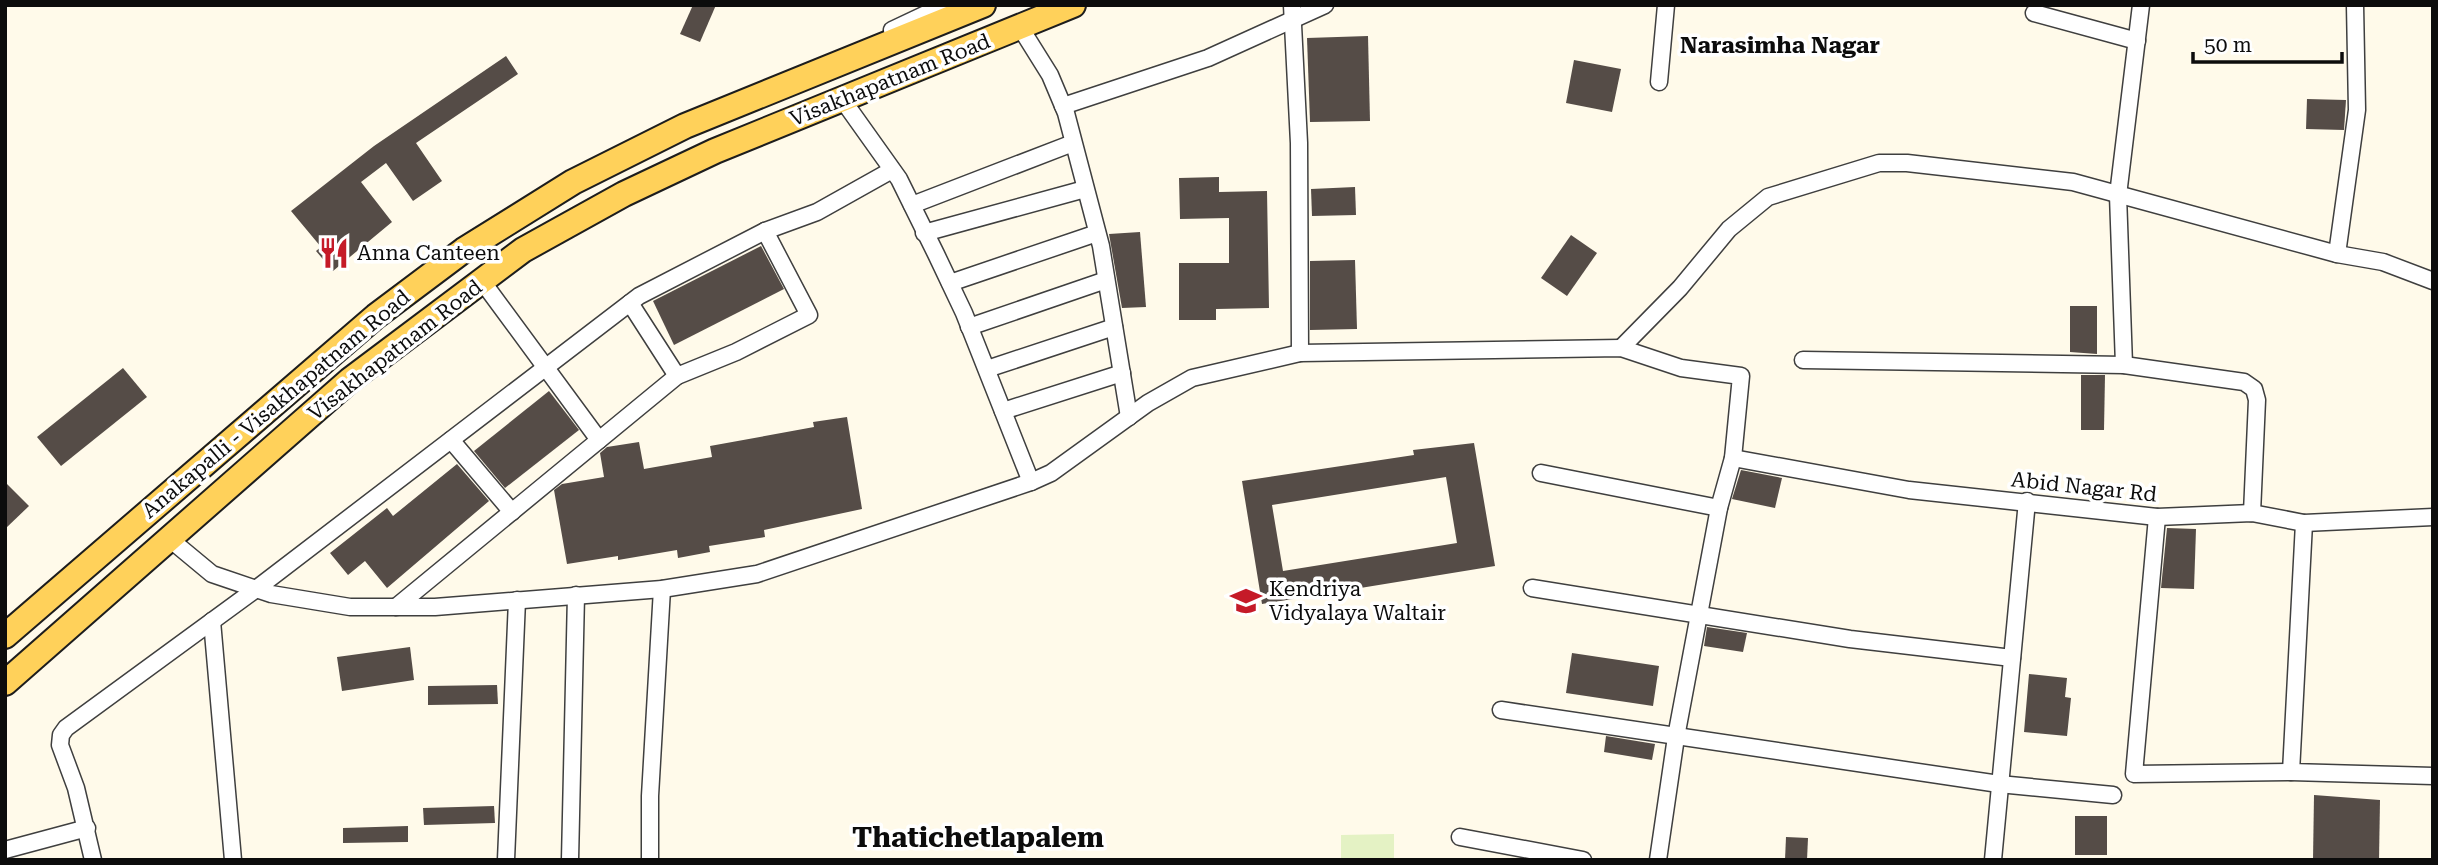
<svg xmlns="http://www.w3.org/2000/svg" width="2438" height="865" viewBox="0 0 2438 865" font-family="'Roboto Serif',serif">
	<rect width="100%" height="100%" fill="#fffaea"/>
	<polygon fill="#e4f2c4" points="1394,834 1394,860 1341,860 1341,835"/>
	<g fill="#554c47" fill-rule="evenodd">
		<polygon points="693,5 716,5 700,42 680,34"/>
		<polygon points="1368,36 1370,121 1310,122 1307,38"/>
		<polygon points="506,56 518,74 416,143 442,181 413,201 386,163 361,182 392,222 333,271 316,251 321,247 291,211 374,146"/>
		<polygon points="1574,60 1621,69 1612,112 1566,103"/>
		<polygon points="2307,99 2346,100 2344,130 2306,129"/>
		<polygon points="1219,177 1219,192 1267,191 1269,308 1216,309 1216,320 1179,320 1179,263 1229,263 1229,218 1180,219 1179,178"/>
		<polygon points="1355,187 1356,215 1312,216 1311,189"/>
		<polygon points="1140,232 1146,307 1122,308 1109,234"/>
		<polygon points="1571,235 1597,253 1567,296 1541,278"/>
		<polygon points="761,246 784,289 674,345 653,301"/>
		<polygon points="1355,260 1357,329 1310,330 1310,261"/>
		<polygon points="2070,306 2097,306 2097,354 2070,352"/>
		<polygon points="123,368 147,397 61,466 37,437"/>
		<polygon points="2081,375 2105,375 2104,430 2081,430"/>
		<polygon points="549,391 579,430 505,488 474,451"/>
		<polygon points="847,417 862,509 764,530 765,537 709,546 710,552 678,558 677,550 618,560 618,556 567,564 554,490 562,484 604,477 600,453 607,447 639,442 644,469 712,457 710,446 814,427 813,422"/>
		<path d="M1474,443L1495,566L1262,604L1242,481L1414,455L1413,450ZM1446,477L1457,543L1283,571L1272,505Z"/>
		<polygon points="457,464 489,501 387,588 365,561 348,575 330,553 387,508 393,516"/>
		<polygon points="1741,470 1782,478 1775,508 1732,499"/>
		<polygon points="5,482 29,506 5,529"/>
		<polygon points="2167,528 2196,529 2194,589 2161,588"/>
		<polygon points="1707,627 1747,633 1743,652 1704,646"/>
		<polygon points="410,647 414,680 342,691 337,657"/>
		<polygon points="1572,653 1659,666 1653,706 1566,693"/>
		<polygon points="2029,674 2067,678 2065,697 2071,698 2067,736 2024,732"/>
		<polygon points="497,685 498,704 428,705 428,686"/>
		<polygon points="1606,736 1655,744 1652,760 1604,752"/>
		<polygon points="2314,795 2380,800 2379,860 2313,859"/>
		<polygon points="494,806 495,823 424,825 423,808"/>
		<rect x="2075" y="816" width="32" height="39"/>
		<polygon points="408,826 408,842 343,843 343,828"/>
		<polygon points="1786,837 1808,838 1807,860 1785,860"/>
	</g>
	<g fill="none" stroke-linecap="round" stroke-linejoin="round">
		<defs>
			<g id="street">
				<polyline points="1292,5 1299,143 1300,353"/>
				<polyline points="2034,13 2137,41"/>
				<polyline points="1020,27 1050,75 1066,113 1101,246 1129,417"/>
				<polyline points="892,30 945,5"/>
				<polyline points="1659,82 1666,5"/>
				<polyline points="842,99 899,179 936,254 964,313 1031,482"/>
				<polyline points="1063,106 1208,58 1325,5"/>
				<polyline points="912,205 1073,143"/>
				<polyline points="924,233 1085,189"/>
				<polyline points="2337,254 2357,110 2355,5"/>
				<polyline points="482,281 599,440"/>
				<polyline points="950,283 1097,233"/>
				<polyline points="630,303 677,376"/>
				<polyline points="969,327 1106,280"/>
				<polyline points="1621,348 1680,288 1729,229 1768,197 1879,163 1907,163 2073,182 2337,254 2383,262 2433,281"/>
				<polyline points="1803,360 2124,365 2244,382 2254,389 2257,400 2252,513"/>
				<polyline points="2124,365 2118,195 2141,5"/>
				<polyline points="987,369 1114,327"/>
				<polyline points="1003,411 1122,373"/>
				<polyline points="451,440 512,512"/>
				<polyline points="1733,458 1909,490 2157,517 2252,513 2304,523 2433,517"/>
				<polyline points="1541,473 1719,508"/>
				<polyline points="2157,517 2134,774 2291,772"/>
				<polyline points="2304,523 2291,772 2433,776"/>
				<polyline points="171,540 212,574 271,594 350,607 435,607 662,589 757,574 1031,482 1051,473 1148,403 1192,378 1300,353 1621,348 1681,368 1741,376 1733,458 1719,508 1676,737 1658,860"/>
				<polyline points="1532,588 1850,639 2012,658"/>
				<polyline points="396,607 677,376 736,352 809,315 765,231"/>
				<polyline points="212,621 233,860"/>
				<polyline points="1501,710 1999,784 2113,795"/>
				<polyline points="1460,837 1583,860"/>
				<polyline points="5,850 87,828"/>
				<polyline points="93,860 76,788 60,745 61,735 66,728 256,589 639,296 765,231 817,212 892,170"/>
				<polyline points="506,860 517,600"/>
				<polyline points="570,860 576,595"/>
				<polyline points="650,860 650,796 662,589"/>
				<polyline points="1993,860 2027,501"/>
			</g>
			<g id="primary">
				<polyline points="5,636 376,316 464,250 573,182 685,126 983,5"/>
				<polyline points="5,683 350,380 523,250 624,194 715,151 1073,5"/>
			</g>
		</defs>
		<use href="#street" stroke="#3f3f3f" stroke-width="19"/>
		<use href="#primary" stroke="#1d1d1d" stroke-width="28"/>
		<use href="#street" stroke="#fff" stroke-width="16"/>
		<use href="#primary" stroke="#ffd15a" stroke-width="24"/>
	</g>
	<defs>
		<symbol id="restaurant-bare" viewBox="-9 -9 18 18"><path d="M-5-6h1v4h1v-4h1v4h1v-4h1v5L-1.5 .5V6h-2V.5L-5-1ZM5-6V6H3V1.5H1.5Q1.5-4 5-6Z" fill="#c51a28" stroke="#fff" stroke-width="2.5" paint-order="stroke"/></symbol>
		<symbol id="school-bare" viewBox="-9 -9 18 18"><path d="M0-5L7-2L0 1L-7-2ZM-4 1L0 2.5L4 1V4Q0 6-4 4Z" fill="#c51a28" stroke="#fff" stroke-width="2.5" paint-order="stroke"/></symbol>
	</defs>
	<g fill-rule="evenodd">
		<use href="#restaurant-bare" x="312" y="231" width="44" height="44"/>
		<use href="#school-bare" x="1224" y="579" width="44" height="44"/>
	</g>
	<g text-anchor="middle" dominant-baseline="central" stroke-width="7" stroke-linejoin="round" paint-order="stroke">
		<g font-size="21" fill="#0c0c0c" stroke="#fff">
			<text transform="translate(890 80) rotate(-22)">Visakhapatnam Road</text>
			<text transform="translate(395 350) rotate(-38)">Visakhapatnam Road</text>
			<text transform="translate(276 404) rotate(-40)">Anakapalli - Visakhapatnam Road</text>
			<text transform="translate(2084 487) rotate(6)">Abid Nagar Rd</text>
		</g>
		<g font-size="21" fill="#0c0c0c" stroke="#fff" text-anchor="start">
			<text x="357" y="253">Anna Canteen</text>
			<text x="1269" y="589">Kendriya<tspan x="1269" dy="24">Vidyalaya Waltair</tspan></text>
		</g>
		<g font-size="23" font-weight="bold" fill="#0c0c0c" stroke="#fff">
			<text x="1780" y="45">Narasimha Nagar</text>
		</g>
		<g font-size="28" font-weight="bold" fill="#0c0c0c" stroke="#fff">
			<text x="978" y="837">Thatichetlapalem</text>
		</g>
	</g>
	<rect width="2438" height="865" fill="none" stroke="#0c0c0c" stroke-width="14"/>
	<path d="M2193 52v10h149v-10" fill="none" stroke="#0c0c0c" stroke-width="3.5"/>
	<text x="2204" y="52" font-size="21" fill="#0c0c0c" stroke="#ffffff" stroke-width="5" paint-order="stroke">50 m</text>
</svg>
